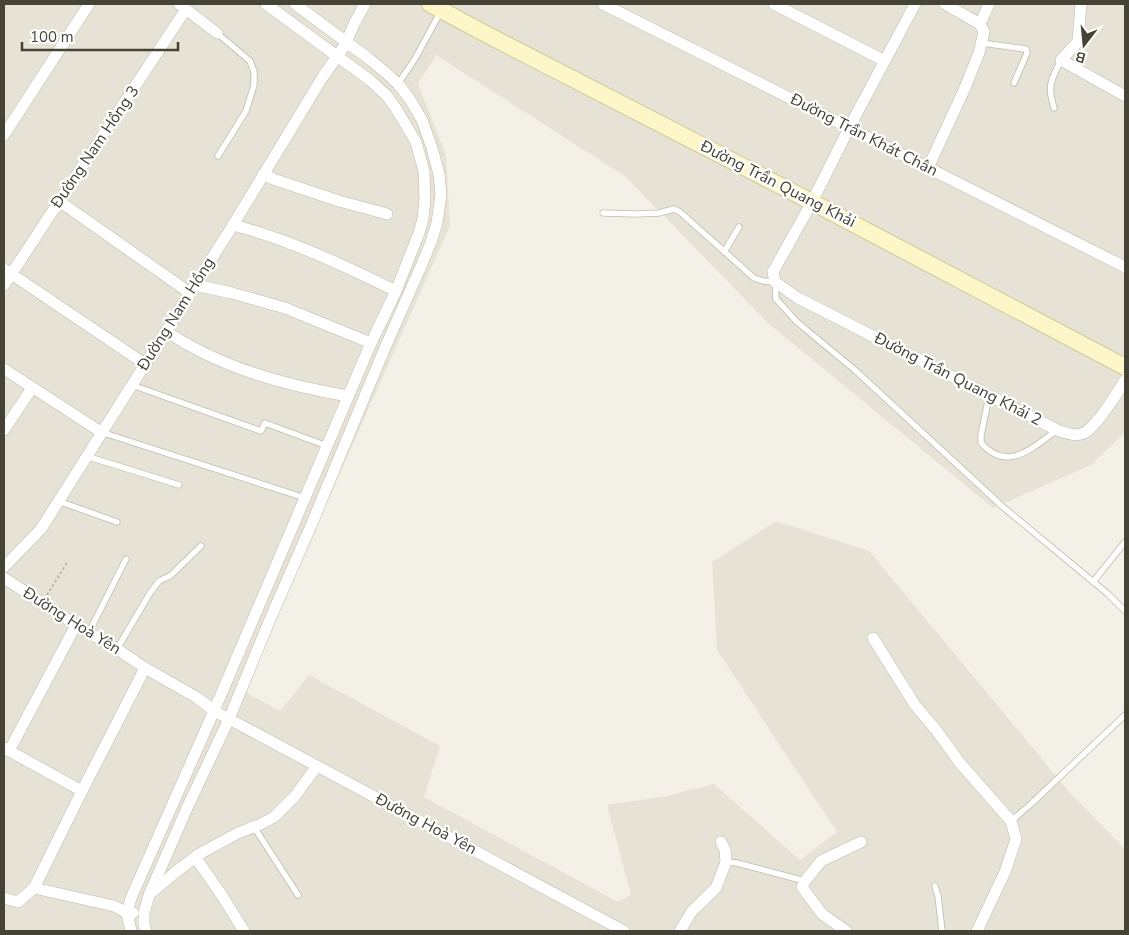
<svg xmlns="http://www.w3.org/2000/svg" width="1129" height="935" viewBox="0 0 1129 935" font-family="'Nunito Sans',sans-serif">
	<rect width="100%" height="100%" fill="#f3f1e7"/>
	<polygon fill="#e6e3d6" points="4,4 1125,4 1125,432 1091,465 993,508 768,323 626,177 436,55 418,84 446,155 450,226 243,691 280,711 309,675 440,746 424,797 618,902 631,895 607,805 667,796 714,784 800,860 837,832 717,650 712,562 776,521 869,551 1071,794 1125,849 1125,931 4,931"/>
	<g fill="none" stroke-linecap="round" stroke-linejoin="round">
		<defs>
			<g id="lane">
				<polyline points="217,33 250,61 254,72 254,85 246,111 218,156"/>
				<polyline points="982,43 1026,49 1027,53 1014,83"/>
				<polyline points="398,84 416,57 441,11"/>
				<path d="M1054,108C1047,86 1051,80 1061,60"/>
				<polyline points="603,213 636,214 659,213 674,209 680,212 754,278 763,281 775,282 776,299 797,322 856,371 1003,507 1108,594 1125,611"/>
				<polyline points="724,252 739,227"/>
				<polyline points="132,385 261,431 265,423 327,446"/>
				<path d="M989,396L981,435V443C1008,473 1032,448 1057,430"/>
				<polyline points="101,432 305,498"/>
				<polyline points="86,456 179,485"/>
				<polyline points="58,501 117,522"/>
				<polyline points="1093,582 1125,542"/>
				<polyline points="89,632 126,559"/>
				<polyline points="117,649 150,593 159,581 170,576 201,546"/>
				<polyline points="1011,821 1031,804 1125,715"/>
				<polyline points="254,827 298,895"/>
				<polyline points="726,862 737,863 805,881"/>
				<polyline points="935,886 938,896 942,931"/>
			</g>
			<g id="street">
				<polyline points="179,4 217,33"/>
				<polyline points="603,4 1125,267"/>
				<polyline points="774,4 885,61"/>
				<path d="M915,4L849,128L812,202L773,272L775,282L798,298L1057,430C1066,433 1075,437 1084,433C1095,428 1119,391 1125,380"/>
				<polyline points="1081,4 1078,41 1075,45 1061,60 1125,96"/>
				<polyline points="980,24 989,4"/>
				<polyline points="4,135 89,4"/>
				<polyline points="928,168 964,90 979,53 984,32 980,24 945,4"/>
				<polyline points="263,174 273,179 339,201 387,214"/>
				<polyline points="59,201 190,293"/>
				<path d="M233,225C290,240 343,265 396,291"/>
				<polyline points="4,269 145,364"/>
				<polyline points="4,285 186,9"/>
				<polyline points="195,285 232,293 285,308 371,343"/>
				<path d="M166,331C220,368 285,385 348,396"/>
				<polyline points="4,369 101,432"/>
				<polyline points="4,430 32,388"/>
				<polyline points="4,567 41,529 233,225 322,78 345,45 355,22 365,4"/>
				<polyline points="4,578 76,625 117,649 145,668 196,697 216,712 317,766 624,931"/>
				<polyline points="873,638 915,705 936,730 960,763 1011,821 1016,839 1005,872 977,931"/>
				<polyline points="4,748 82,791"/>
				<polyline points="9,751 76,625"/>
				<polyline points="195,857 221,894 244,931"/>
				<polyline points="34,888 82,791 145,668"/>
				<polyline points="152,892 177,871 201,853 238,833 261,824 274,817 295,796 317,766"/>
				<polyline points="4,898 18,902 34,888 114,906 127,913 133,913"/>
				<polyline points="131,931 127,913 131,898 214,711 371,343 396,291 419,233 423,219 425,199 424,171 416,142 395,107 387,96 371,81 266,4"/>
				<polyline points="146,931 144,925 144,913 149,895 187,808 229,719 271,617 310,528 384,350 422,264 431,242 437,223 441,194 439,174 432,148 422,120 409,98 398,84 385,72 368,58 295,4"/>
				<polyline points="680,931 692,911 716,888 726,862 725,850 721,842"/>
				<polyline points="846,931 822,914 802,887 805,881 821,861 861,842"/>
			</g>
			<polyline id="secondary" points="430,4 482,32 812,202 1125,367"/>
		</defs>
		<use href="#lane" stroke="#bebaaa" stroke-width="7"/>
		<use href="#street" stroke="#bebaaa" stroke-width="12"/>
		<use href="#secondary" stroke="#d0c999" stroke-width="18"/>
		<polyline stroke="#bfb79c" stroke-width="2" stroke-dasharray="2.5 2.5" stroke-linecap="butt" points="47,595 68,561"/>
		<use href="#lane" stroke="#fff" stroke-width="5.5"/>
		<use href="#street" stroke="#fff" stroke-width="11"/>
		<use href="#secondary" stroke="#fcf6c8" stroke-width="16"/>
	</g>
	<g text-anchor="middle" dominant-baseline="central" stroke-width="4.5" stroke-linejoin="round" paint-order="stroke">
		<g font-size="16" fill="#454236" stroke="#fff">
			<text transform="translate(864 135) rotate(27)">Đường Trần Khát Chân</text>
			<text transform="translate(95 147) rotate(-56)">Đường Nam Hồng 3</text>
			<text transform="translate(778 184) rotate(27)">Đường Trần Quang Khải</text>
			<text transform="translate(176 314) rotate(-58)">Đường Nam Hồng</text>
			<text transform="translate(958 379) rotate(27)">Đường Trần Quang Khải 2</text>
			<text transform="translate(72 621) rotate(32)">Đường Hoà Yên</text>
			<text transform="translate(426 824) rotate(28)">Đường Hoà Yên</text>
		</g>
	</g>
	<rect width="1129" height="935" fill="none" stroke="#454236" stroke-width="10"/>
	<g transform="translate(1084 45) rotate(196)" stroke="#ffffff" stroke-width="4" paint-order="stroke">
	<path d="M0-4L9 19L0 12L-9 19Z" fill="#454236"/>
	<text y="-8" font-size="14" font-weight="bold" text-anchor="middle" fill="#454236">B</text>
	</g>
	<path d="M22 42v8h156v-8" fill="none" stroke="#454236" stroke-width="2.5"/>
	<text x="30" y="42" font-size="15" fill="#454236" stroke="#ffffff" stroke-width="4" paint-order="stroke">100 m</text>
</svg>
